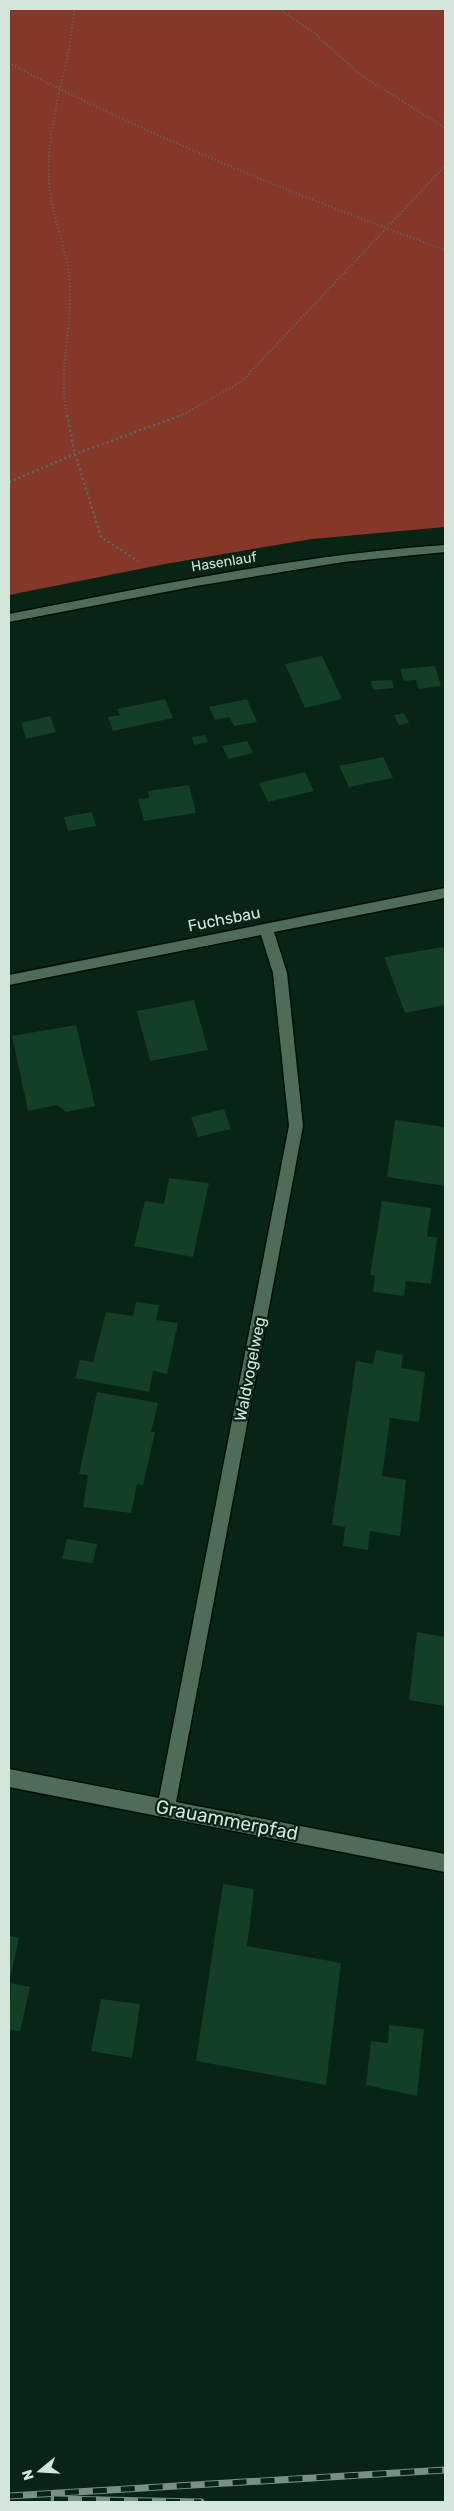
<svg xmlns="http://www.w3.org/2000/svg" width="454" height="2511" viewBox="0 0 454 2511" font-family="Rubik,sans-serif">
	<rect width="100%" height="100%" fill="#072414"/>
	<polygon fill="#85372a" points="9,9 445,9 445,527 312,539 165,564 9,595"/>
	<g fill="#123f26">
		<polygon points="322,656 342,699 305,708 285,664"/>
		<polygon points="435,666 441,686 419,689 416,680 404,681 400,669"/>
		<polygon points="392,680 394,688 373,690 371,681"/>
		<polygon points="165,699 173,718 113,731 108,717 120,715 117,709"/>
		<polygon points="247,699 257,722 234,726 229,717 215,720 209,707"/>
		<polygon points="404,713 409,723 399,725 394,715"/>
		<polygon points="50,716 56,732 26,739 21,723"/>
		<polygon points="205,735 208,742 194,745 192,737"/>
		<polygon points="247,741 253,753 228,759 222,746"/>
		<polygon points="383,757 393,778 349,787 339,766"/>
		<polygon points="305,772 314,791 268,802 259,783"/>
		<polygon points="189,785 196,813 144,821 138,799 149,798 148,791"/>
		<polygon points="92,812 96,826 68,831 64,817"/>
		<polygon points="443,947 445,952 445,1005 405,1013 384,957"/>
		<polygon points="194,1000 208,1050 150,1061 137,1011"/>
		<polygon points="76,1025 95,1106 66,1112 57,1105 28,1111 12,1036"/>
		<polygon points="224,1109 231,1129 198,1137 191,1117"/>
		<polygon points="395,1120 445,1127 445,1186 387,1177"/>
		<polygon points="169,1178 209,1183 193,1257 134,1246 145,1201 164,1204"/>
		<polygon points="382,1201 431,1208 427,1236 437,1238 431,1284 406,1281 404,1296 373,1292 375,1276 370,1275"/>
		<polygon points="136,1302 159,1305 156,1320 178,1323 167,1374 153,1371 149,1392 75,1378 80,1360 93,1362 106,1312 133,1316"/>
		<polygon points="376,1350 403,1355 401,1368 425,1372 419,1422 390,1418 382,1476 406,1480 400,1536 370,1531 368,1550 343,1546 345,1527 332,1525 356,1361 373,1364"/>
		<polygon points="97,1392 158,1403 151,1432 155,1432 143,1485 137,1484 131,1513 83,1507 88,1475 79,1474"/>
		<polygon points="67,1539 97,1544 93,1563 62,1559"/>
		<polygon points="417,1632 445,1637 445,1706 409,1700"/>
		<polygon points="223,1884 254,1889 247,1946 341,1963 326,2085 196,2061"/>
		<polygon points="9,1936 19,1938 11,1975 9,1975"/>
		<polygon points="11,1983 30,1987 20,2031 9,2030"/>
		<polygon points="101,1999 140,2004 132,2058 91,2051"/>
		<polygon points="389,2025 424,2029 417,2096 366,2085 371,2041 388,2043"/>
	</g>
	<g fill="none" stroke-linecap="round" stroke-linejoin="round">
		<defs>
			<g id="minor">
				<path d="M445,545V552L343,562L196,586L9,622V614C153,586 298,555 445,545Z"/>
				<polygon points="445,888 445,898 274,932 287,973 303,1126 176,1802 445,1854 445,1872 9,1787 9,1769 159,1798 289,1126 273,973 261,935 9,985 9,975"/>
			</g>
		</defs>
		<use href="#minor" stroke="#000d02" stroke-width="3"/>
		<g stroke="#556e5f" stroke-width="2" stroke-dasharray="1 2.5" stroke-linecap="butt">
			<polyline points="279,9 313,32 361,75 445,128"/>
			<path d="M9,63C150,137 296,195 445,250"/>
			<path d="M67,416C58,375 71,331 70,288C69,253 51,216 49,181C45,121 71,67 74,9"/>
			<polyline points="180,416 241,382 445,166"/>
		</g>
		<g stroke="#556e5f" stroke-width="2.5" stroke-dasharray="2 3" stroke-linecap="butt">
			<polyline points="67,415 75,454 101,537 138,561"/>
			<polyline points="9,482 75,454 182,415"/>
		</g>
		<use href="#minor" fill="#4e6c58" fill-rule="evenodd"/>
		<defs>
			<g id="rail">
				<polyline points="9,2496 445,2470"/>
				<polyline points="54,2499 201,2502"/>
			</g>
		</defs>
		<use href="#rail" stroke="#7a9082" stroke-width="7"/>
		<use href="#rail" stroke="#072414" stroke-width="5" stroke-dasharray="14" stroke-linecap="butt"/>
	</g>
	<g text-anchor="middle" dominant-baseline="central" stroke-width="4.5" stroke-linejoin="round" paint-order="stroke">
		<g font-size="14" fill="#d4e5d9" stroke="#072414">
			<text transform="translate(224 562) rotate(-9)">Hasenlauf</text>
		</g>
		<g font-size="16" fill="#d4e5d9" stroke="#072414">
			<text transform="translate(224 919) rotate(-11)">Fuchsbau</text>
			<text transform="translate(250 1369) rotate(-79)">Waldvogelweg</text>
		</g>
		<g font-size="19" fill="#d4e5d9" stroke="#072414">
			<text transform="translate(227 1820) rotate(11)">Grauammerpfad</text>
		</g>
	</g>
	<rect width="454" height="2511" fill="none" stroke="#d4e5d9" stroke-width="20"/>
	<g transform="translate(40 2471) rotate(252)" stroke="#072414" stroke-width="4" paint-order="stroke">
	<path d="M0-4L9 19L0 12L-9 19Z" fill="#d4e5d9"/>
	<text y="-8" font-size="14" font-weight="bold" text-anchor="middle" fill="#d4e5d9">N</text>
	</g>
</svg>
